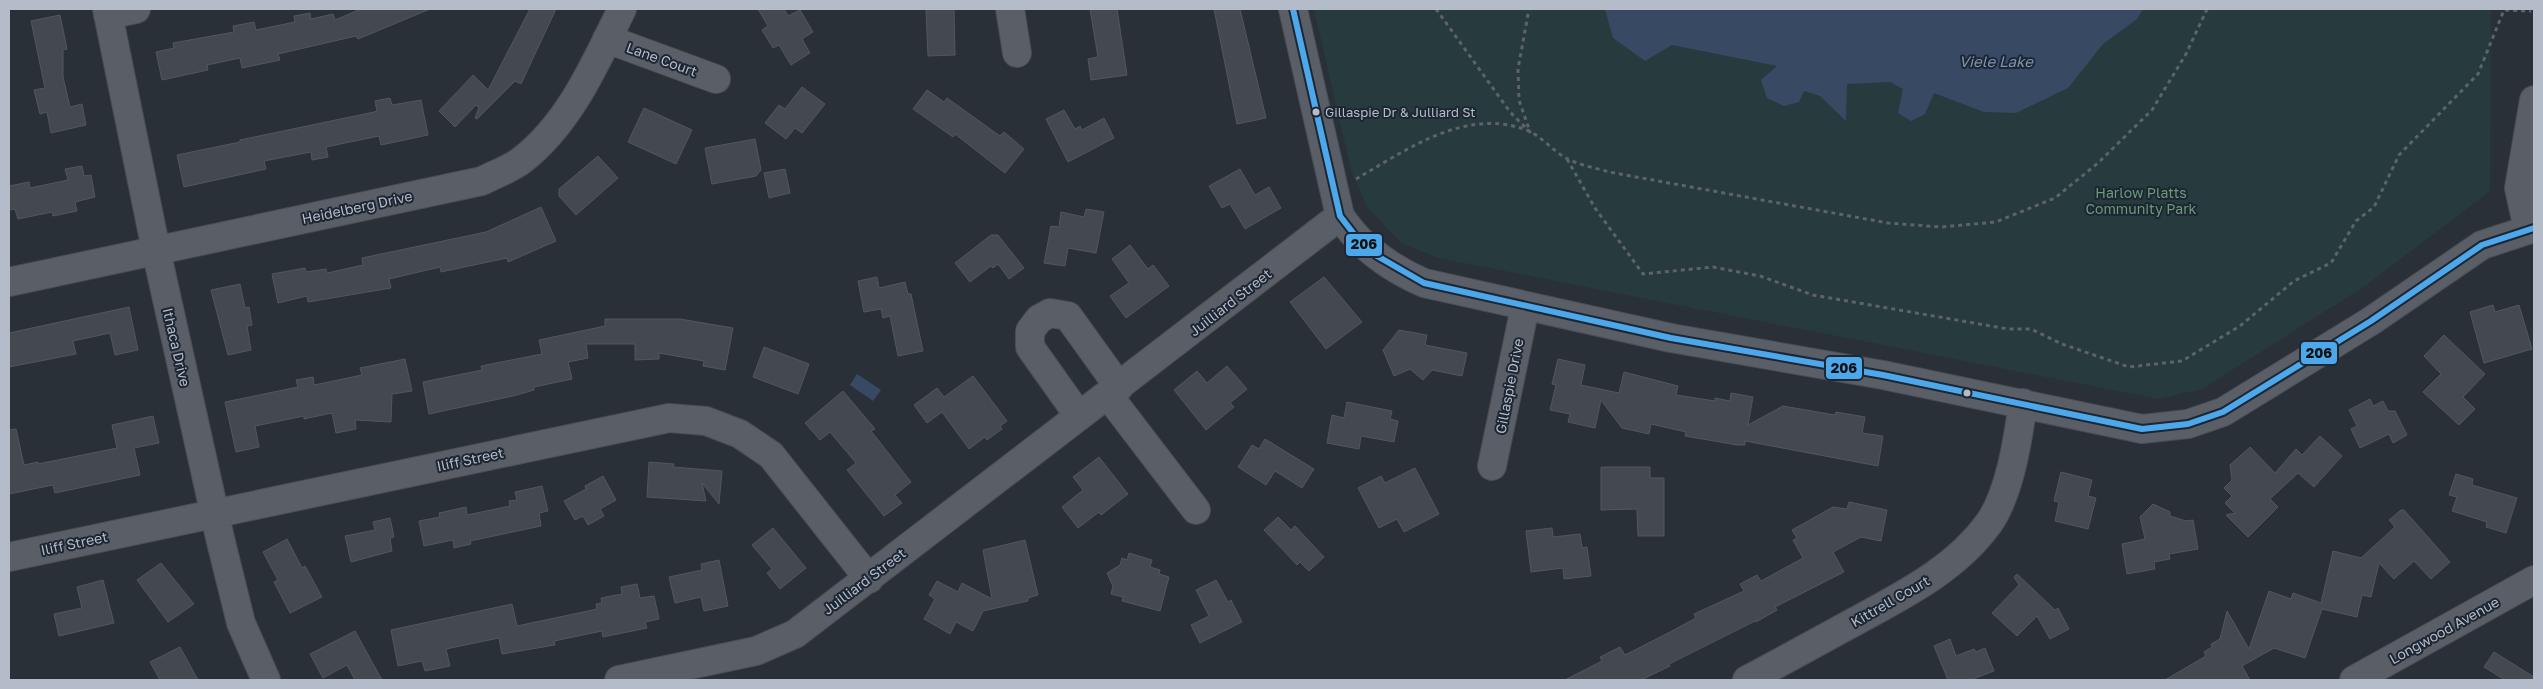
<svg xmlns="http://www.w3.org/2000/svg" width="2543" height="689" viewBox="0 0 2543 689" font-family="'Golos Text',sans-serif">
	<rect width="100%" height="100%" fill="#2a3038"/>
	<polygon fill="#273a3e" points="1314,9 2491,9 2490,191 2365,286 2202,389 2159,399 1438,258 1400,242 1367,207 1351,170"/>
	<g fill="#384963">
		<polygon points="1605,9 2143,9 2137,19 2103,44 2068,88 2016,113 1984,112 1934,93 1925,114 1911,121 1898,113 1903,89 1890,82 1847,84 1846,121 1820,96 1804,91 1799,102 1784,106 1767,98 1761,80 1777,66 1672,45 1645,61 1613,38"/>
		<polygon points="857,374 881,390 873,401 850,385"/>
	</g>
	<g fill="#444950" stroke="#52575f">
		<polygon points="361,9 430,9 358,39 356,36 278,54 280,60 242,68 240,58 207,65 208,70 162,80 156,52 174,48 173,43 234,32 233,26 254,22 256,30 295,22 294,16 310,13 311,19 333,14 335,20"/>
		<polygon points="530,9 556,9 521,84 515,81 477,119 475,118 479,108 476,105 455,127 439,111 473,75 488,90"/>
		<polygon points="758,9 784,9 788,16 800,10 813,32 802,39 810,53 791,65 779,45 773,48 762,30 768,26"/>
		<polygon points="926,9 954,9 955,55 928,56"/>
		<polygon points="1090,9 1117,9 1127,75 1091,80 1088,59 1098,57"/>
		<polygon points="1214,9 1240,9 1266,118 1237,124"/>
		<polygon points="60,15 67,49 63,50 63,77 70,107 82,104 86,125 51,133 47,112 40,114 34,90 45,88 31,21"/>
		<polygon points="802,87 825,104 802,133 795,128 786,139 765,123 779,105 785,109"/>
		<polygon points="927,90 944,102 947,98 1000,136 1004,132 1024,149 1005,173 955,134 953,137 913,109"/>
		<polygon points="390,98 392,105 421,100 428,135 381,145 379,136 326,147 328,157 312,160 311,152 264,161 266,169 184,187 177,155 240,142 240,140 374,112 377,111 375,101"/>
		<polygon points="644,108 692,130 676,164 628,142"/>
		<polygon points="1064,110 1075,129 1080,126 1082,130 1104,118 1114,138 1068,162 1046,119"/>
		<polygon points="755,139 761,170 756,176 712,184 705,148"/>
		<polygon points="598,156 618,178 576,215 559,196 559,189"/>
		<polygon points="82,166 84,176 91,175 95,197 75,202 77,211 53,216 52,212 18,219 15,209 9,210 9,186 29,182 30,188 68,180 65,169"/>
		<polygon points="785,169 790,193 769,198 764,173"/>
		<polygon points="1240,169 1255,195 1269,187 1281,208 1245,229 1230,204 1222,208 1209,186"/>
		<polygon points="541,207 556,241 508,262 507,258 441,272 440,267 389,279 391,288 308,302 307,296 278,303 272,274 305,268 306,272 326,269 327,273 363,265 362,258 486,232"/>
		<polygon points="1086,209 1104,212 1096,253 1068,248 1065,266 1044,263 1051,226 1059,227 1061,212 1084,217"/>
		<polygon points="991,235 998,235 1024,268 1009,279 998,264 993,268 991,266 970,282 955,263"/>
		<polygon points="1130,245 1148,269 1153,265 1169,286 1126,318 1110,296 1129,283 1112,259"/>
		<polygon points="877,277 879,288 905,282 908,294 911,294 923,351 898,356 890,316 883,318 881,309 864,312 858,281"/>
		<polygon points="1324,277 1362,322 1326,349 1290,302"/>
		<polygon points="240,284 245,308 249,307 252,325 247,326 251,350 228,355 211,290"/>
		<polygon points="2493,305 2495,312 2519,305 2532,349 2484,363 2470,312"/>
		<polygon points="129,307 138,350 115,355 110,333 73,341 76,354 9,367 9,333"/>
		<polygon points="605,319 680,319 733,328 725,370 703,366 704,361 659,353 659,359 635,360 635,344 586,344 588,358 568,362 572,379 534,387 534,390 513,396 429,414 423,382 482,370 481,366 542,354 539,340 605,326"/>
		<polygon points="1399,330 1427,335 1425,345 1467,353 1462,376 1432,370 1423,380 1410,369 1394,376 1383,350"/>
		<polygon points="2444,335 2485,374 2463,397 2475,409 2459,425 2423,392 2441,374 2424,356"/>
		<polygon points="764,347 809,364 798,394 753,377"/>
		<polygon points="405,359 412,391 392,394 391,422 355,420 356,429 336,433 332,413 304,419 304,416 255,426 259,447 236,452 225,402 298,387 296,380 313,377 314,385 362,375 360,368"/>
		<polygon points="1558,359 1585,365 1581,385 1619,393 1624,372 1678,386 1676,395 1715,401 1715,398 1730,401 1731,393 1753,397 1748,425 1783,406 1835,415 1836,412 1865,417 1862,433 1883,436 1878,466 1745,441 1745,445 1737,445 1685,436 1686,432 1651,424 1649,434 1622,428 1601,400 1595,428 1568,422 1570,414 1550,410 1556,385 1552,384"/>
		<polygon points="1227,366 1247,389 1230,403 1234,407 1206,430 1174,390 1197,371 1207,383"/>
		<polygon points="973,376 1007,421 1000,426 1002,429 987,440 985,437 969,449 942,412 927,423 914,405 937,388 944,397"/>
		<polygon points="843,391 875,429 871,431 911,482 895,495 902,503 884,516 847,470 856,463 830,432 820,440 805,423"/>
		<polygon points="2370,399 2373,406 2383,401 2388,411 2395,411 2407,435 2393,443 2389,434 2360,448 2351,429 2357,426 2349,410"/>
		<polygon points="1347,402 1392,411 1390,419 1398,421 1394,442 1361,436 1359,449 1327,443 1332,415 1344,418"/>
		<polygon points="153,416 159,443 134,448 140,475 55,493 53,485 9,494 9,430 16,429 24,465 38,462 38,464 117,448 112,425"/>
		<polygon points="2320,436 2342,456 2314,487 2298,473 2270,499 2278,507 2248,537 2226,515 2235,513 2225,503 2232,496 2224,488 2232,480 2230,465 2250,447 2275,473 2296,449 2302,455"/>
		<polygon points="1265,439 1314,469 1302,488 1275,471 1266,485 1238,467 1252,445 1259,449"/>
		<polygon points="1099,457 1128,494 1101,515 1099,512 1078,528 1062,507 1083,490 1073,477"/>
		<polygon points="649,462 674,464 673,467 722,471 719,504 702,483 706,501 647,497"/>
		<polygon points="1601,467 1650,467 1650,478 1664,478 1664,536 1638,536 1637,509 1601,510"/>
		<polygon points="1415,468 1439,514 1404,532 1397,519 1379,528 1358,488 1381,476 1385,483"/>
		<polygon points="2061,472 2092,480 2088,496 2096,498 2088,529 2055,521 2059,502 2054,501"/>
		<polygon points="2456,474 2473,479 2472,485 2517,498 2506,533 2486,527 2487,522 2452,511 2457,497 2449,495"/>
		<polygon points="603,476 616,500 600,509 604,516 588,525 583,516 575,520 564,501 586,489 585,486"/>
		<polygon points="542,486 548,511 539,513 541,526 470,541 471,544 454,548 453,540 424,546 419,521 440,517 439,513 466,507 467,515 510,506 509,501 517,500 515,492"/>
		<polygon points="1849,502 1887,510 1881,541 1861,537 1833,552 1844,572 1775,607 1777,610 1756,622 1755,621 1669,664 1670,666 1641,680 1565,680 1602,661 1600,657 1620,647 1625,655 1670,632 1696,618 1694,614 1744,591 1740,584 1757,575 1761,581 1803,558 1793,540 1797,538 1792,530 1833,507 1847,509"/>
		<polygon points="2153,504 2170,512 2170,516 2186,521 2193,520 2198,549 2169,554 2170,559 2154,562 2155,569 2127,574 2122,544 2145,539 2140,517"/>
		<polygon points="2401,510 2404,510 2450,562 2431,579 2414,561 2394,579 2379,563 2371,597 2362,595 2357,617 2322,609 2305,658 2274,648 2242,666 2250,680 2165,680 2206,656 2204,652 2212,647 2211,644 2220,639 2227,611 2249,649 2269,591 2291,599 2293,593 2321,603 2333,551 2361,558 2395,527 2389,520"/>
		<polygon points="1278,517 1291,530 1295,526 1324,557 1309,571 1300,562 1297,565 1264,530"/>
		<polygon points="390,518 394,537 390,538 392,551 351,562 345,536 375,530 373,522"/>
		<polygon points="773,528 806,568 780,589 767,573 772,569 752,545"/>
		<polygon points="1552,528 1553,537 1580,534 1582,548 1587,547 1591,576 1564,579 1563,568 1531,572 1526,531"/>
		<polygon points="287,539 302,568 305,566 322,597 290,613 274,582 278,580 263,552"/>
		<polygon points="1025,540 1038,595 1028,598 1028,601 983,611 973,631 956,622 950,634 924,619 935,599 929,595 937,581 958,592 962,583 992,599 983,550"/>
		<polygon points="1129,553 1152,560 1150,567 1160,570 1159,574 1169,577 1160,611 1122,601 1123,597 1111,594 1113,586 1107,573 1120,565 1122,558 1127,560"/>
		<polygon points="719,560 728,606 704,611 701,597 675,603 669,577 702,570 701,564"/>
		<polygon points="161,563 194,604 168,622 137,580"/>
		<polygon points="2017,574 2055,610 2058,608 2069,629 2050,639 2037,616 2017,636 1992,613 2019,585 2014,577"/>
		<polygon points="103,580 114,623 59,636 54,614 82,608 77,587"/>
		<polygon points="1216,580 1228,602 1231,600 1242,622 1200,643 1191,625 1209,616 1196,590"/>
		<polygon points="637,584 640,598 654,596 659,619 645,622 647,628 603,637 602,631 554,641 555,645 502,654 499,638 446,649 450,666 425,671 422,661 398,666 391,630 512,604 517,626 597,609 596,604 602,603 601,598 622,594 621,587"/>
		<polygon points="355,631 382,680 355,680 347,665 323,678 310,654"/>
		<polygon points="1950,639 1956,656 1974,649 1976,652 1985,648 1994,671 1970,680 1948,680 1934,646"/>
		<polygon points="180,647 198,680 160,680 150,662"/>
		<polygon points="2494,652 2534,677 2534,680 2505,680 2484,667"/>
	</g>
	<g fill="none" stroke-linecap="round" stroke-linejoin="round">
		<defs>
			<g id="minor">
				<polyline points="107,9 156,250 220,538 241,623 266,680"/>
				<polyline points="1010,9 1017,53"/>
				<path d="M1293,9L1340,216C1361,248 1390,268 1424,283L1671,338L1883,375L2142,429L2188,424L2223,412L2371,321L2482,245L2534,228"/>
				<polyline points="108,15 136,9"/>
				<polyline points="607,39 716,79"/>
				<polyline points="2528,229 2519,188 2534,100"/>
				<path d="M9,282L482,181C495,174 511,169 522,160C570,123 596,62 622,9"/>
				<polyline points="1108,395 1196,510"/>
				<polyline points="1079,416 1030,347 1030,331 1039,319 1050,313 1068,316 1119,387"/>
				<polyline points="1492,466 1525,307"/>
				<polyline points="9,557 669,418 706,421 740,434 771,455 869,579"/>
				<polyline points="619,680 756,651 795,634 1340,216"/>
				<path d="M1747,680C1783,661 1819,641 1854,622C1903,595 1955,570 1989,523C2010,493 2018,439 2023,403"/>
				<polyline points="2354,680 2534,580"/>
			</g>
		</defs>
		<use href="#minor" stroke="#484c53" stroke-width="30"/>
		<g stroke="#5d636a" stroke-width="3" stroke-dasharray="4 4" stroke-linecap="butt">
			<polyline points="1436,9 1510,112 1530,132 1519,100 1518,69 1529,9"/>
			<polyline points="1567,159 1595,208 1643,274 1713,267 1760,276 1813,295 2008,329 2031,329 2062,344 2129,367 2182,361 2240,326 2294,281 2331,263 2356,221 2374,207 2399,155 2478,74 2504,10 2531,11"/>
			<path d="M1356,179C1408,149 1467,106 1529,131C1542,137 1553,151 1566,158C1578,165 1596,168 1609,172L1888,223L1941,227L1996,222L2055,198L2098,163L2152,110L2186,54L2207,9"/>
		</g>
		<use href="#minor" stroke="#5a5e66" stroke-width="28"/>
		<defs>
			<polyline id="bus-1" points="1293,9 1340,216 1357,238 1377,256 1424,283 1671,338 1883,375 2142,429 2188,424 2223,412 2371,321 2482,245 2534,228"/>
		</defs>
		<use href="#bus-1" stroke="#1d2633" stroke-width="10"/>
		<use href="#bus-1" stroke="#4da8eb" stroke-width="6"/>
	</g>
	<g fill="#b4bcc9" stroke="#1d2633" stroke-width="2">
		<circle cx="1316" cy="112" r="4.5"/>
		<circle cx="1967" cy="393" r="4.5"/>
	</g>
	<g text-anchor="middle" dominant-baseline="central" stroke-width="4" stroke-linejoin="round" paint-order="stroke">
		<g font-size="13" fill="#b4bcc9" stroke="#1d2633" text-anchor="start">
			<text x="1325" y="112">Gillaspie Dr &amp; Julliard St</text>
		</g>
		<g font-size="14" fill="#b4bcc9" stroke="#1d2633">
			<text transform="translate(662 59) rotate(20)">Lane Court</text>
			<text transform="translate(357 207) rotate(-12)">Heidelberg Drive</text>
			<text transform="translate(1230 302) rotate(-38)">Juilliard Street</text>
			<text transform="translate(177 347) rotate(77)">Ithaca Drive</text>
			<text transform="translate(1509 386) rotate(-79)">Gillaspie Drive</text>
			<text transform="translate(470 459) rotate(-12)">Iliff Street</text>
			<text transform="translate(74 543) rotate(-12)">Iliff Street</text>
			<text transform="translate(864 581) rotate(-37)">Juilliard Street</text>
			<text transform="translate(1890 601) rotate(-30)">Kittrell Court</text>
			<text transform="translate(2444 630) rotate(-29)">Longwood Avenue</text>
		</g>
		<g font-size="14" fill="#6b9a76" stroke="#1d2633">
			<text x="2141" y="192">Harlow Platts<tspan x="2141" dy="16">Community Park</tspan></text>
		</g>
		<g font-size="15" font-style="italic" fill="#7c92b1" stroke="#1d2633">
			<text x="1996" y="61">Viele Lake</text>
		</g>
	</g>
	<g stroke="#1d2633" stroke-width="2">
		<rect x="1345" y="233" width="38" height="24" rx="5" fill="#4da8eb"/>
		<rect x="2300" y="341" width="38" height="24" rx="5" fill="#4da8eb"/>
		<rect x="1825" y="356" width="38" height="24" rx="5" fill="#4da8eb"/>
	</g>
	<g font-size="14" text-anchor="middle" font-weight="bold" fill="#111">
		<text x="1364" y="249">206</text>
		<text x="2319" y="358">206</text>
		<text x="1844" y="373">206</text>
	</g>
	<rect width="2543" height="689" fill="none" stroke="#b4bcc9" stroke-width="20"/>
</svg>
